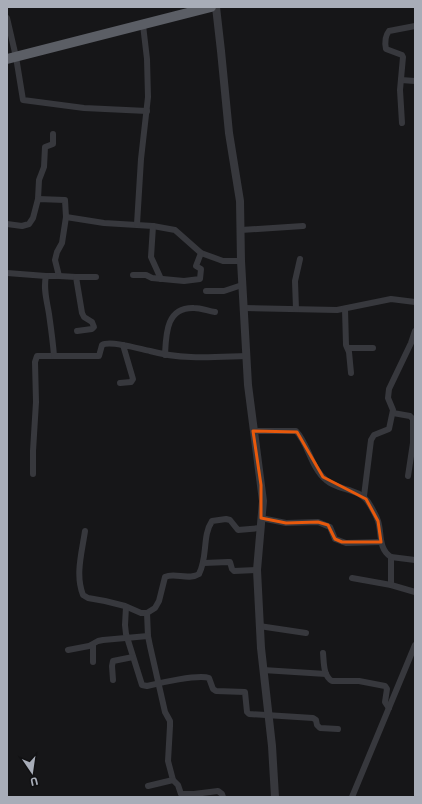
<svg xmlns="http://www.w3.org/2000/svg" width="422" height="804" viewBox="0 0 422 804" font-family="'Exo 2',sans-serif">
	<rect width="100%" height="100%" fill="#161618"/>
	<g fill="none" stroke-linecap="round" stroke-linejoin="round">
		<g stroke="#37383d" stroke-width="6">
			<polyline points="7,18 16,57 23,100 84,108 147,111"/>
			<polyline points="401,80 415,81"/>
			<path d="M402,123L400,90L403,57L402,55L386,49C385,44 385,36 389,31L415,26"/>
			<polyline points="38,199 39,180 44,167 45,147 53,144 53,134"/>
			<polyline points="66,217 104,223 153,226 175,230 201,253 223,261 241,261"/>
			<path d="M7,224L22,226L29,224L33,218L38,199L65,200L66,217L62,243L57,252L55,260L59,276H46C43,289 47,301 49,314C51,328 53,342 54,356H37L35,362L36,402L33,451V474"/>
			<polyline points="137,224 141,159 148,97 147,59 143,25"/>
			<polyline points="153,226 151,257 161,279"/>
			<polyline points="241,230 303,226"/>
			<polyline points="7,273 46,276"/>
			<polyline points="133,275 146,275 152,278 184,281 200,279 201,269 196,266 201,253"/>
			<polyline points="59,276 76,277 82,313 84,317 92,322 94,327 92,329 77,331"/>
			<polyline points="76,277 96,277"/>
			<polyline points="206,291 224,291 242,285"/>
			<polyline points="244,308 337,310 391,299 415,302"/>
			<polyline points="296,309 295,281 300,259"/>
			<polyline points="345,309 346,345 349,352 351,373"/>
			<polyline points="348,348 373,348"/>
			<path d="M165,355C166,334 166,307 194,308C201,308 208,311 215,312"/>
			<path d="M54,356H99L102,345C110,340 140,349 150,351C183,360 213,357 246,356"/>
			<polyline points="120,383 131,382 133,379 123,345"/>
			<polyline points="393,413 410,416 413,419 413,443 408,476"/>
			<path d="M253,431H296C308,443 311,468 326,480C339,492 359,486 370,505C373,510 376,515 378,521C382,533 378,549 391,557V585L415,592"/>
			<polyline points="364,496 371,440 374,435 389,429 393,410 388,398 389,389 411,343 415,331"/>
			<polyline points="261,518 286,523 318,522 330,527 335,539 346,543 381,542"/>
			<path d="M85,531C82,552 75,575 83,595L88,598L105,601L125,606L141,613H147L155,608L159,601L165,577C175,572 188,581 199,574C208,557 202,536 212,521L226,519L230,520L238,530L261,528"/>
			<polyline points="391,557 415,560"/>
			<polyline points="204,563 228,562 230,562 232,569 234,571 257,570"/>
			<polyline points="352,578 391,585"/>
			<path d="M126,607L125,625L126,634L142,685L147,686C159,683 199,674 209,678L213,689L216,691L245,692L247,712L249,714L313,718L316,720L317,725L320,728L338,729"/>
			<polyline points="147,613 148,636 150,646 165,712 170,721 170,726 168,761 173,780 178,785 181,794 194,794 218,791 222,794 223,797"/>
			<polyline points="259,626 306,633"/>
			<polyline points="93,645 93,662"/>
			<polyline points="68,650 89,646 98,641 103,640 148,636"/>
			<path d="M323,653C324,662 323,676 332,681H359L385,686L387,689L385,702L389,708"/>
			<polyline points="263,670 326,674"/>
			<polyline points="113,680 112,666 113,661 133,657"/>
			<polyline points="148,786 173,780"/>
			<polyline points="352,797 415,645"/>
		</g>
		<polyline stroke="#37383d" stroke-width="8" points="216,7 221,51 229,133 240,201 241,261 248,385 263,501 257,570 261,648 272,746 275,797"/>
		<polyline stroke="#5b5e65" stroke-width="10" points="7,59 211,7"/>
	</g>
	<path fill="none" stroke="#e8590c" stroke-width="3" stroke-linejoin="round" d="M253,431L297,432L323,477L366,499L378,521L381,542H342L335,539L328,525L318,522L286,523L261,518V485Z"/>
	<rect width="422" height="804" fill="none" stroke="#a8adb8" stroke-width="16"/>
	<g transform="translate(32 772) rotate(167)" stroke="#111113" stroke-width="3" paint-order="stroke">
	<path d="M0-3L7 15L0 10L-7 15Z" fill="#a8adb8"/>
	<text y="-6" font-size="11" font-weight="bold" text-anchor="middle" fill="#a8adb8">U</text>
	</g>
</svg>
